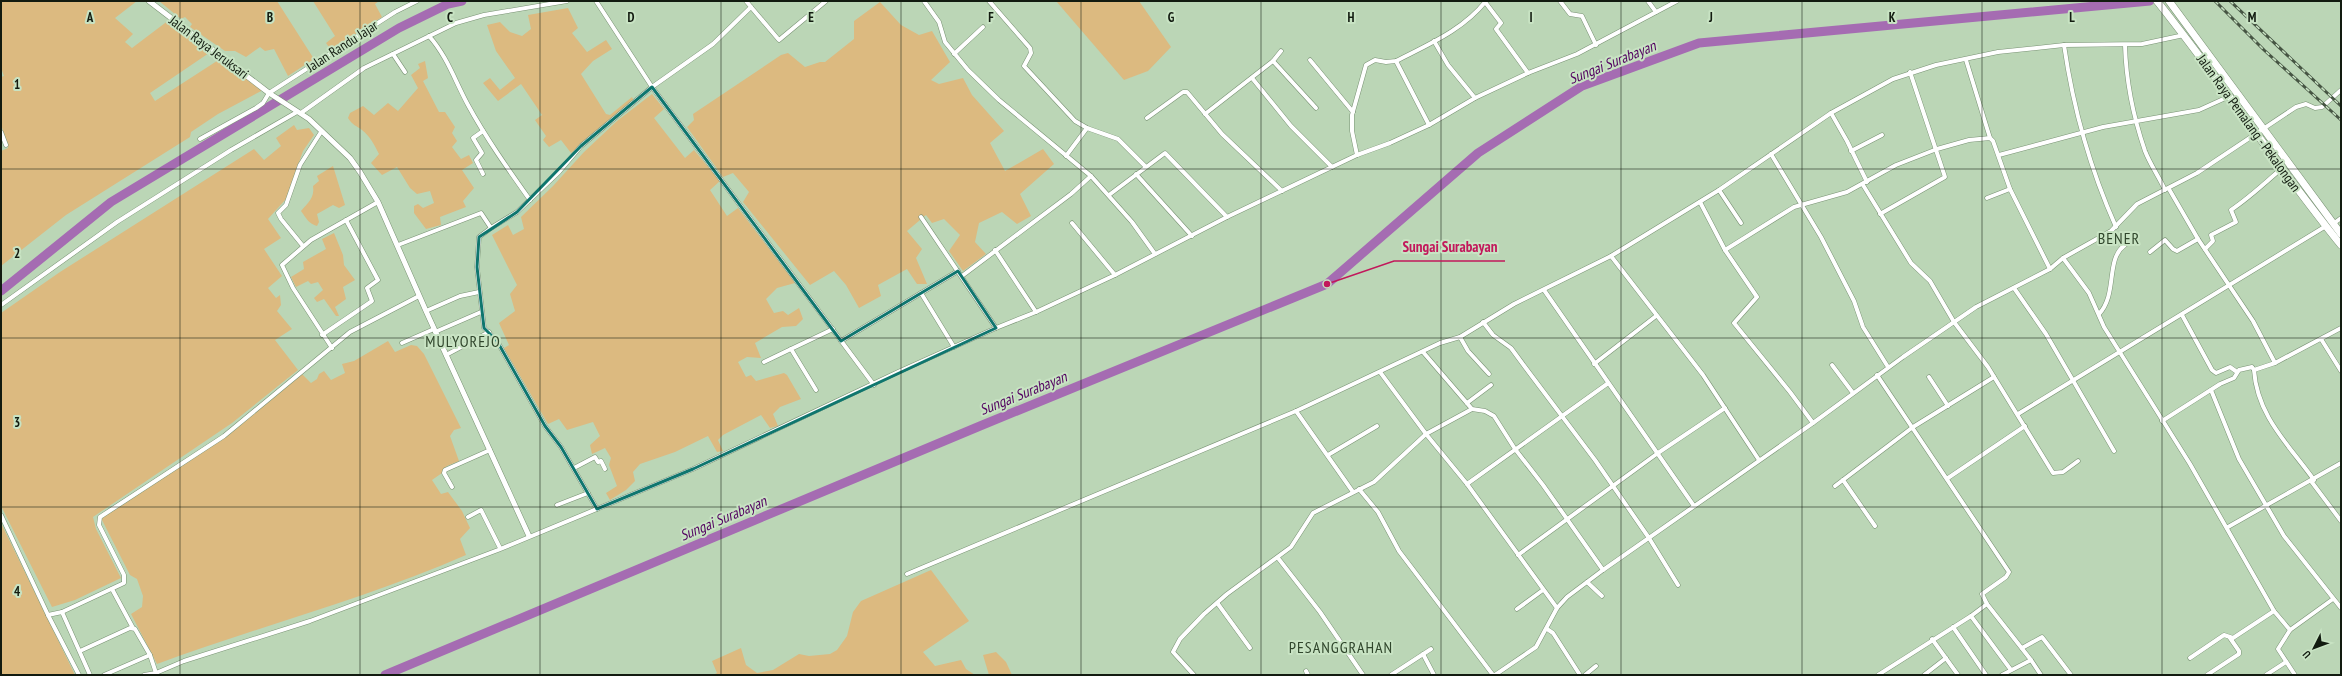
<svg xmlns="http://www.w3.org/2000/svg" width="2342" height="676" viewBox="0 0 2342 676" font-family="'PT Sans Narrow',sans-serif">
	<rect width="100%" height="100%" fill="#bbd6b6"/>
	<g fill="#dcba80">
		<polygon points="1,1 137,1 115,18 133,34 125,42 132,48 169,20 212,51 150,93 155,101 220,59 263,90 218,114 191,132 190,137 66,215 1,266 1,151 8,148 1,124 1,77 4,76 1,68"/>
		<polygon points="159,1 277,1 314,59 288,76 274,49 265,51 260,47 246,57 235,51 225,51 190,27 192,24 185,17 181,19"/>
		<polygon points="313,1 379,1 375,4 382,17 331,50 326,43 335,36"/>
		<polygon points="1056,1 1139,1 1171,47 1148,71 1124,80"/>
		<polygon points="880,2 901,25 919,35 932,31 950,62 931,80 939,84 963,78 972,95 1004,131 990,143 1005,171 1043,149 1054,164 1020,194 1031,216 1017,224 1002,212 979,223 975,242 986,254 963,271 949,251 960,235 944,219 932,223 926,215 907,231 922,249 916,258 927,284 917,284 907,269 878,285 881,296 859,308 846,285 834,271 810,285 743,202 749,192 733,173 723,177 687,127 694,120 693,114 781,55 788,53 805,67 820,62 825,62 854,39 854,21"/>
		<polygon points="568,8 578,28 572,33 587,52 606,40 612,49 593,61 581,74 606,114 610,115 632,97 634,101 571,153 561,140 549,147 543,140 546,136 535,120 542,115 521,84 498,101 483,83 490,78 500,90 515,78 496,51 487,25 500,22 510,32 522,36 531,29 528,15"/>
		<path d="M425,61L428,78L423,81L439,112H445L455,127L452,133L457,141L452,147L461,159L469,155L473,163L462,170L474,188L463,201L466,207L440,217L441,225L426,229L414,213V206L418,204L423,208L434,203L430,191L417,194L410,188L397,167L382,175L371,163L379,154C375,146 370,136 362,130C357,126 352,125 348,118L350,113L363,106L374,115L388,103L398,111L418,88L411,75L420,68L418,64Z"/>
		<polygon points="652,94 664,109 654,118 685,158 694,150 720,181 710,190 727,216 738,208 795,283 777,288 766,299 774,313 783,311 788,315 799,308 803,319 796,326 782,327 755,343 761,358 747,357 738,362 746,377 751,375 756,381 784,373 787,375 801,399 780,407 773,414 778,426 770,428 761,415 723,435 718,440 723,451 717,452 708,436 675,452 640,464 633,472 635,481 626,490 610,500 606,493 617,486 609,465 611,458 605,448 592,454 590,445 600,436 593,422 567,430 559,419 548,424 504,348 509,345 499,323 515,311 510,294 517,285 492,235 508,225 513,235 524,229 521,217 553,186 584,152 617,121"/>
		<polygon points="294,125 297,130 309,128 314,135 303,151 286,199 268,219 281,238 264,249 282,276 268,288 276,298 280,295 281,305 277,311 292,329 275,340 298,370 232,423 93,517 96,529 121,578 75,600 52,607 1,506 1,313 60,272 254,149 264,160 281,146 276,138"/>
		<path d="M333,166L345,205L339,208L333,205L317,214L319,222L317,226C309,224 306,218 301,211C308,203 315,197 313,186L319,181L317,176Z"/>
		<polygon points="334,233 343,255 344,265 355,280 343,287 346,299 335,307 339,316 336,316 324,299 317,302 314,298 323,290 318,282 311,284 308,281 296,287 291,277 304,269 303,262 326,249 322,239"/>
		<path d="M388,341L395,352L411,345L417,346L424,354L461,428L454,430L450,436L459,461L447,466L442,471V473L432,480L441,494L448,492L462,511L470,528L460,539L466,555C366,599 259,626 157,664L131,614L142,607L143,596L137,579L130,575L102,520L103,516L226,437L302,374L311,383L317,379L319,374L324,371L331,380L345,373L342,364L354,361Z"/>
		<polygon points="1,523 75,675 1,675"/>
		<polygon points="931,570 969,621 923,652 935,666 961,660 966,669 975,675 713,675 717,673 712,661 741,648 746,665 757,673 773,670 799,654 809,656 830,654 837,650 847,636 853,612 861,601"/>
		<polygon points="996,652 1006,662 1012,675 989,675 983,655"/>
	</g>
	<g fill="none" stroke-linecap="round" stroke-linejoin="round">
		<g stroke="#a56cb2" stroke-width="9">
			<polyline points="1,291 111,202 399,28 448,4 462,1"/>
			<polyline points="385,675 980,426 1327,284 1478,153 1582,86 1699,43 2150,1"/>
		</g>
		<defs>
			<g id="minor">
				<polyline points="596,1 652,87 874,385"/>
				<polyline points="924,1 939,22 945,42 968,70 999,100 1091,176 1132,222 1155,254"/>
				<polyline points="989,1 1030,48 1031,53 1024,66 1075,121 1087,128 1118,139 1145,166"/>
				<polyline points="1560,1 1570,14 1582,16 1596,45"/>
				<polyline points="1648,1 1656,12"/>
				<polyline points="1485,2 1501,23 1496,29 1528,73"/>
				<polyline points="751,7 779,40 826,1"/>
				<path d="M429,36C447,56 455,81 468,105C486,138 508,169 530,200"/>
				<polyline points="1434,41 1448,65 1475,98"/>
				<path d="M2064,45C2073,107 2091,171 2116,227"/>
				<path d="M2125,45C2126,82 2133,116 2145,151C2150,164 2159,177 2165,190"/>
				<polyline points="393,54 405,72"/>
				<polyline points="954,54 983,27"/>
				<polyline points="1310,60 1353,112"/>
				<polyline points="1966,60 1990,138"/>
				<polyline points="1273,61 1316,108"/>
				<polyline points="1396,61 1429,125"/>
				<polyline points="1252,78 1291,126 1332,167"/>
				<polyline points="301,113 364,68 456,23 484,15 567,1"/>
				<polyline points="1831,113 1847,141 1867,182"/>
				<polyline points="1205,114 1273,61 1281,51"/>
				<polyline points="1147,118 1183,92 1187,92 1222,134 1282,191"/>
				<polyline points="1,132 6,145"/>
				<polyline points="200,139 256,108 263,103 269,93 395,12 417,1"/>
				<polyline points="1851,151 1882,135"/>
				<polyline points="1771,154 1821,237 1854,301 1863,327 1888,367"/>
				<path d="M1357,155L1352,131V115L1366,65L1375,60L1386,62L1396,61C1429,44 1463,30 1486,1"/>
				<polyline points="1999,155 2103,127 2199,110 2230,96"/>
				<polyline points="1066,156 1087,128"/>
				<polyline points="483,174 476,160 482,153 473,138 483,131"/>
				<polyline points="1136,174 1192,236"/>
				<polyline points="1863,185 1911,263 1930,281 1954,322 1988,367 2053,473 2063,472 2078,461"/>
				<polyline points="2169,189 2198,239 2253,321 2275,363"/>
				<polyline points="1719,190 1741,223"/>
				<polyline points="1109,195 1165,153 1227,217"/>
				<polyline points="1987,198 2010,189"/>
				<polyline points="1700,202 1725,250 1757,297 1734,323 1790,392 1813,423"/>
				<polyline points="1880,214 1945,177 1910,72"/>
				<polyline points="921,217 996,328"/>
				<polyline points="1072,223 1115,275"/>
				<polyline points="2333,224 2341,218"/>
				<polyline points="398,245 481,213 491,228"/>
				<polyline points="303,246 281,219 278,213 286,205 300,165 321,132"/>
				<path d="M2205,249L2213,241L2211,235L2236,222L2231,210C2249,198 2265,183 2281,169"/>
				<polyline points="995,250 1036,312"/>
				<polyline points="1725,250 1794,207 1847,192 1896,165 1937,149 1969,140 1990,138 1993,141 2010,189 2050,269"/>
				<polyline points="2150,252 2165,240 2173,249 2177,251 2198,239"/>
				<polyline points="1611,256 1703,375 1759,460"/>
				<polyline points="2063,258 2089,293 2104,327 2190,464 2274,611 2290,630 2278,649 2295,675"/>
				<polyline points="962,276 1071,194 1091,176"/>
				<polyline points="2014,288 2046,334 2114,451"/>
				<polyline points="1544,290 1694,506"/>
				<polyline points="921,293 954,347"/>
				<polyline points="1,305 117,222 231,150 297,112"/>
				<polyline points="426,311 460,296 479,292"/>
				<path d="M2099,314C2118,294 2105,259 2125,245"/>
				<polyline points="2182,315 2212,370 2216,373 2230,367 2237,372"/>
				<polyline points="1483,322 1493,335 1511,348 1528,371 1595,460 1649,538 1678,585"/>
				<polyline points="435,332 481,312"/>
				<polyline points="322,335 372,301 367,288 378,280 346,220"/>
				<polyline points="1460,337 1468,351 1489,374"/>
				<polyline points="2321,339 2341,371"/>
				<polyline points="841,341 958,271"/>
				<polyline points="402,343 434,329"/>
				<polyline points="332,348 293,288 282,265 311,240 378,202"/>
				<polyline points="1423,352 1472,409 1485,411 1494,416 1515,449 1543,485 1603,570"/>
				<polyline points="446,355 489,332"/>
				<polyline points="764,362 791,349"/>
				<polyline points="1594,364 1656,316"/>
				<polyline points="1832,365 1853,393"/>
				<polyline points="1380,372 1426,434 1467,484 1557,608"/>
				<polyline points="1877,375 2009,572 2006,577 1982,594 1987,604"/>
				<polyline points="1929,377 1948,406"/>
				<polyline points="816,390 791,349 833,329"/>
				<polyline points="2211,390 2239,459 2284,536 2341,608"/>
				<polyline points="1467,403 1491,385"/>
				<polyline points="1296,411 1353,492"/>
				<polyline points="2018,414 2326,226"/>
				<polyline points="2162,421 2220,384 2234,378 2239,370 2252,367 2254,370"/>
				<polyline points="1328,455 1377,426"/>
				<polyline points="574,468 595,457 598,462 601,461 605,469"/>
				<polyline points="1948,478 2025,426"/>
				<polyline points="1843,480 1875,526"/>
				<path d="M2314,480C2289,445 2257,416 2254,370L2275,363L2341,328"/>
				<polyline points="2311,481 2341,521"/>
				<polyline points="1467,484 1607,384"/>
				<polyline points="1835,486 1913,427 1994,377"/>
				<polyline points="452,487 444,473 445,470 490,450"/>
				<polyline points="1359,489 1378,512 1399,551 1493,675"/>
				<polyline points="557,505 588,493"/>
				<polyline points="597,509 561,447 545,426 497,341 484,328 477,267 479,237 491,228 517,212 559,172 581,146 652,87 713,44 751,7 746,1"/>
				<polyline points="1,515 48,615 62,612 124,583 124,575 99,525 100,517 224,436 350,332 419,296"/>
				<polyline points="468,517 481,510 500,548"/>
				<polyline points="2228,527 2341,463"/>
				<polyline points="1518,555 1658,453 1725,408"/>
				<polyline points="1278,558 1320,612 1363,675"/>
				<polyline points="907,574 1296,411 1440,343 1460,337 1514,304 1611,256 1719,190 1831,113 1893,79 1936,65 1998,52 2064,45 2142,44 2184,35"/>
				<polyline points="1587,582 1602,596"/>
				<polyline points="112,589 133,628"/>
				<polyline points="1218,604 1250,648"/>
				<polyline points="1517,609 1543,590"/>
				<polyline points="62,612 90,675"/>
				<polyline points="48,615 79,675"/>
				<polyline points="1953,627 1986,675"/>
				<polyline points="1547,629 1553,633 1580,675"/>
				<polyline points="2290,630 2333,599"/>
				<polyline points="1932,639 1958,675"/>
				<polyline points="2022,648 2042,637 2071,675"/>
				<polyline points="80,651 130,628 135,629 150,655 156,673"/>
				<polyline points="1423,654 1434,675"/>
				<polyline points="2190,658 2224,635 2233,638 2274,611"/>
				<polyline points="2011,670 1971,616 1987,604 2031,660"/>
				<polyline points="1306,671 1308,675"/>
				<polyline points="104,675 150,655"/>
				<polyline points="144,675 156,673 184,661 310,621 498,550 693,469 898,372 996,328 1036,312 1115,275 1227,217 1357,155 1390,143 1429,125 1475,98 1528,73 1577,54 1677,1"/>
				<polyline points="1194,675 1173,652 1180,639 1204,614 1227,594 1291,547 1313,513 1374,482 1426,434 1472,409"/>
				<polyline points="1391,675 1431,649"/>
				<polyline points="1495,675 1536,647 1557,608 1567,597 1603,570 1813,423 1903,357 1976,307 2050,269 2063,258 2111,231 2137,204 2197,173 2296,107 2306,104 2315,108 2322,107 2341,90"/>
				<polyline points="1585,675 1596,666"/>
				<polyline points="1878,675 1971,616"/>
				<polyline points="1924,675 1946,658"/>
				<polyline points="2002,675 2031,660 2041,675"/>
				<polyline points="2207,675 2239,654 2239,651 2230,638"/>
				<polyline points="2266,675 2286,662"/>
			</g>
			<polyline id="tertiary" points="149,1 269,93 309,119 350,158 360,172 378,202 426,311 529,536"/>
			<g id="trunk">
				<path d="M2157,1C2221,81 2277,166 2341,245"/>
				<polyline points="2169,1 2341,234"/>
			</g>
		</defs>
		<use href="#minor" stroke="#799274" stroke-width="5"/>
		<use href="#tertiary" stroke="#799274" stroke-width="6"/>
		<use href="#trunk" stroke="#799274" stroke-width="8"/>
		<use href="#minor" stroke="#fff" stroke-width="4"/>
		<use href="#tertiary" stroke="#fff" stroke-width="5"/>
		<use href="#trunk" stroke="#fff" stroke-width="7"/>
		<defs>
			<g id="rail">
				<polyline points="2215,1 2264,50 2341,120"/>
				<polyline points="2230,1 2341,106"/>
			</g>
		</defs>
		<use href="#rail" stroke="#465543" stroke-width="3"/>
		<use href="#rail" stroke="#c8e3c3" stroke-width="1.5" stroke-dasharray="4.5" stroke-linecap="butt"/>
	</g>
	<path fill="none" stroke="#0f766e" stroke-width="3" stroke-linejoin="round" d="M652,87L841,341L958,271L996,328L693,469L597,509L561,447L545,426L497,341L484,328L477,267L479,237L517,212L581,146Z"/>
	<path fill="none" stroke="#121b10" stroke-width="1" stroke-opacity="0.55" d="M180,1V675M360,1V675M540,1V675M721,1V675M901,1V675M1081,1V675M1261,1V675M1441,1V675M1621,1V675M1802,1V675M1982,1V675M2162,1V675M1,169H2341M1,338H2341M1,507H2341"/>
	<g text-anchor="middle" dominant-baseline="central" stroke-width="4" stroke-linejoin="round" paint-order="stroke">
		<g font-size="14" fill="#121b10" stroke="#c8e3c3">
			<text transform="translate(342 46) rotate(-33)">Jalan Randu Jajar</text>
			<text transform="translate(209 47) rotate(37)">Jalan Raya Jeruksari</text>
			<text transform="translate(2249 123) rotate(54)">Jalan Raya Pemalang - Pekalongan</text>
		</g>
		<g font-size="15" font-style="italic" fill="#520260" stroke="#c8e3c3">
			<text transform="translate(1612 62) rotate(-22)">Sungai Surabayan</text>
			<text transform="translate(1023 393) rotate(-22)">Sungai Surabayan</text>
			<text transform="translate(723 518) rotate(-23)">Sungai Surabayan</text>
		</g>
		<g font-size="16" letter-spacing="1" fill="#30462c" stroke="#c8e3c3">
			<text x="2119" y="238">BENER</text>
			<text x="463" y="341">MULYOREJO</text>
			<text x="1341" y="647">PESANGGRAHAN</text>
		</g>
	</g>
	<g font-size="13" text-anchor="middle" font-weight="bold" fill="#121b10" stroke="#c8e3c3" stroke-width="4" stroke-linejoin="round" paint-order="stroke">
		<text x="90" y="22">A</text>
		<text x="270" y="22">B</text>
		<text x="450" y="22">C</text>
		<text x="631" y="22">D</text>
		<text x="811" y="22">E</text>
		<text x="991" y="22">F</text>
		<text x="1171" y="22">G</text>
		<text x="1351" y="22">H</text>
		<text x="1531" y="22">I</text>
		<text x="1711" y="22">J</text>
		<text x="1892" y="22">K</text>
		<text x="2072" y="22">L</text>
		<text x="2252" y="22">M</text>
		<text x="17" y="89">1</text>
		<text x="17" y="258">2</text>
		<text x="17" y="427">3</text>
		<text x="17" y="596">4</text>
	</g>
	<path fill="none" stroke="#c2185b" stroke-width="1.5" d="M1327 284L1394 261H1505"/>
	<circle fill="#c2185b" stroke="#c8e3c3" stroke-width="1.5" cx="1327" cy="284" r="4"/>
	<g font-size="15" text-anchor="middle" font-weight="bold" fill="#c2185b" stroke="#c8e3c3" stroke-width="4" stroke-linejoin="round" paint-order="stroke">
		<text x="1450" y="252">Sungai Surabayan</text>
	</g>
	<rect width="2342" height="676" fill="none" stroke="#121b10" stroke-width="4"/>
	<g transform="translate(2314 648) rotate(228)" stroke="#c8e3c3" stroke-width="3" paint-order="stroke">
	<path d="M0-3L7 15L0 10L-7 15Z" fill="#121b10"/>
	<text y="-6" font-size="11" font-weight="bold" text-anchor="middle" fill="#121b10">U</text>
	</g>
</svg>
